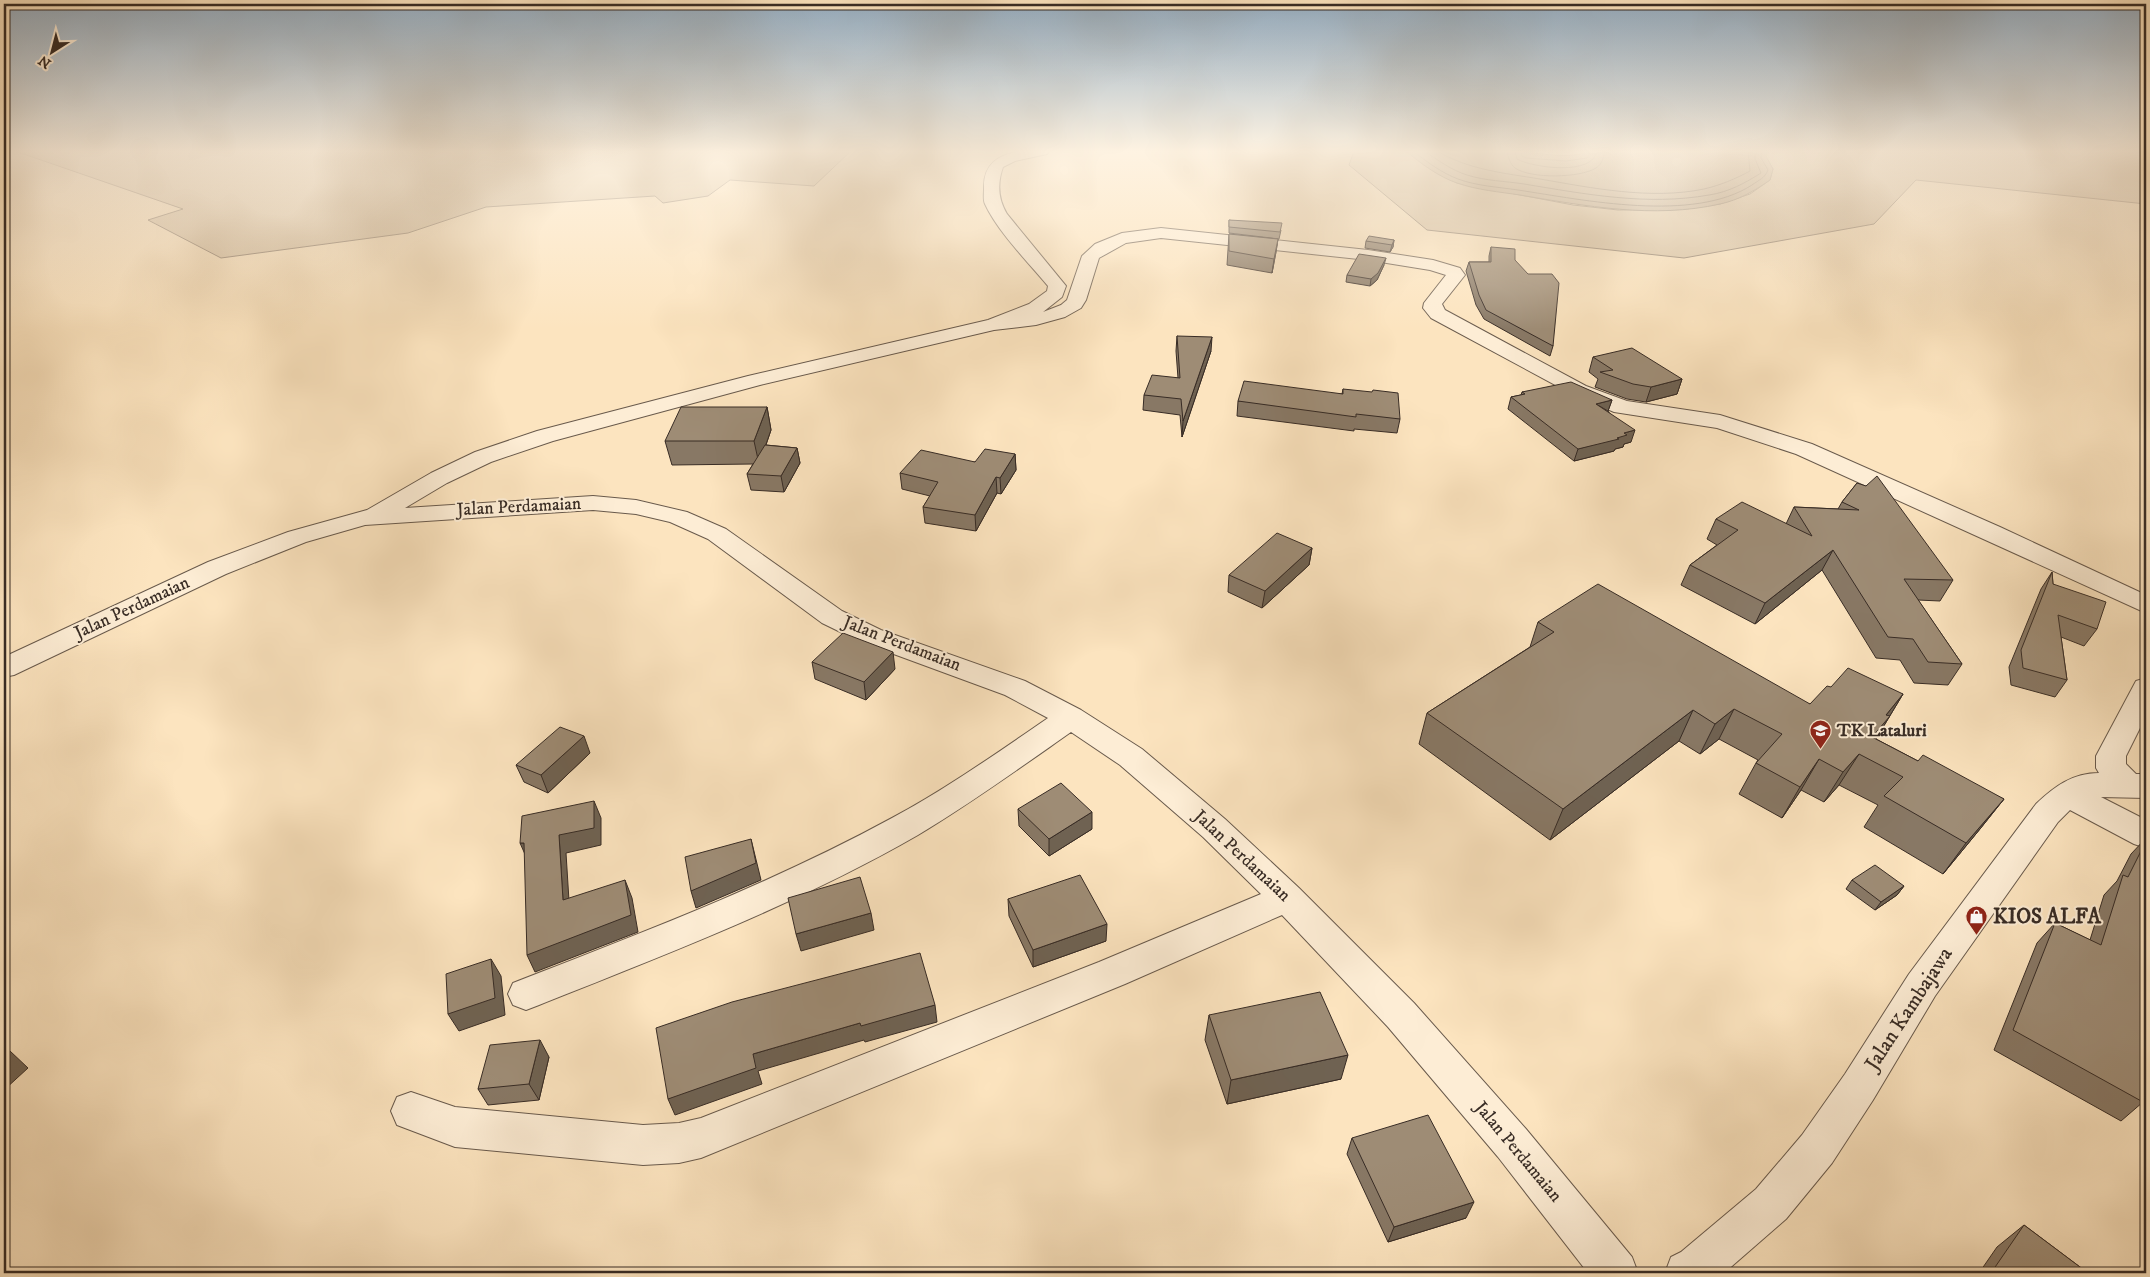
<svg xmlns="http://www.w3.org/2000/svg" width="2150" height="1277" viewBox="0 0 2150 1277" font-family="'IM FELL DW Pica',serif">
	<rect width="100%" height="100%" fill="#fce4bf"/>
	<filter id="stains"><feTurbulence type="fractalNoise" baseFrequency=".004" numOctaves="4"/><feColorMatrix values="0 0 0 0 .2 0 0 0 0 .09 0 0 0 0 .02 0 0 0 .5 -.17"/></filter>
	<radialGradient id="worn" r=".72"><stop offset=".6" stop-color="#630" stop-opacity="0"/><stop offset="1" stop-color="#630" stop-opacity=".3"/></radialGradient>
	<g fill="#dbc5a5" stroke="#8a7865">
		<polygon points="15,151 851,151 814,186 730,180 708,196 663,203 655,196 486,207 408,233 221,258 148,220 183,209"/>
		<polygon points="1354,151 1406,151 1432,170 1457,183 1573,205 1618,210 1686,209 1720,204 1750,194 1770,180 1773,169 1765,156 1767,151 2146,151 2146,204 1916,180 1874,224 1684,258 1427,230 1349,165"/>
	</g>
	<path fill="#b9a58b" stroke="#857562" d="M1406,151C1442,151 1479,148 1515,151C1542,153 1565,160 1592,151H1767L1766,156L1773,169L1770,180C1754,191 1739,200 1720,204C1654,219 1585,206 1520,195C1500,192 1477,190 1457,183C1439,177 1420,163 1406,151Z"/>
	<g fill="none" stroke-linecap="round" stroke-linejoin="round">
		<g stroke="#786858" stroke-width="1">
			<path d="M1413,151C1427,162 1442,173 1458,179C1477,186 1498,187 1518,190C1584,200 1693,223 1752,185C1759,180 1765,178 1768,170L1761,158L1762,151"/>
			<path d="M1424,151C1438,160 1451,170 1467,175C1486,181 1505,181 1524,184C1585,194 1647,206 1709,195C1729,192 1745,183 1761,173L1755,159V151"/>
			<path d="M1437,151C1469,170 1504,173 1540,179C1592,188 1651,200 1704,189C1721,185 1735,179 1750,171L1748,151"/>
			<path d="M1507,151C1508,157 1510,164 1515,168C1531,179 1580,178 1596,168C1602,164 1604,158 1604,151"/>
			<path d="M1515,151L1517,159C1533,168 1594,176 1597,151"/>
			<polyline points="1521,151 1522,156 1526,158 1566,161 1587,158 1591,151"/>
		</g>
		<defs>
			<g id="street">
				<path d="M1021,151H1049L1047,154L1015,161L1003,167C997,184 998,199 1007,214L1066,286L1062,297L1043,312L1061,305L1067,300L1082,256L1095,244L1122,233L1161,228L1368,250L1433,260L1460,268L1465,275L1442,304L1445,310L1586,386L1627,401L1720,415L1812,444L2000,527L2146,595V613L1796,454L1717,428L1614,412L1572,394L1431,318L1423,308L1424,303L1446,275L1430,270L1368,260L1161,238L1126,243L1099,258L1086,300L1081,308L1065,317L1036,325L994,330L760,385L553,441L491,462L447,483L405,508L593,496L636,500L687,512L726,529L842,611L881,630L1025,681L1081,710L1142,749L1225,819L1299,888L1414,1003L1526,1129L1632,1257L1638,1273H1588L1498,1157L1388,1027L1282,915L1125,984L701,1158L679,1163L643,1165L455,1147L397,1125L391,1111L397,1097L411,1092L455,1107L643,1125L679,1123L701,1118L1099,962L1261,894L1203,837L1120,765L1071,732C1021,767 971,803 918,835C798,904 667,954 539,1005L526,1010L513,1005L508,994L513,983C641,933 771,884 892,818C946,789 997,753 1048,718L1005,695L861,642L822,623L708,539L670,522L636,514L593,510L365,525L306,542L226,574L14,675L4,677V657L208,562L288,532L367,510L431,473L475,452L537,431L748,376L988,320L1029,304L1047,291L1048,286C1028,262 998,232 985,204C983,200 984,194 984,189C983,164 998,155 1021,151Z"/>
				<path d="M2146,678V716L2126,756V764L2136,774H2146V798L2101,797L2146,820V848L2134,844L2070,810L2058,822L1935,996L1873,1100L1832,1163L1786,1219L1724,1273H1665L1671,1257L1681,1252L1756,1189L1802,1135L1845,1074L1909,974L2036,804C2054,787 2072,773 2099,773L2096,768V756L2136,681Z"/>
			</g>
		</defs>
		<use href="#street" stroke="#695a4c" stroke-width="2"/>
		<use href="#street" fill="#fdedd5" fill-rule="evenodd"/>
	</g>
	<g fill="#887865" stroke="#382c25">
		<polygon points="1229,220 1281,230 1279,239 1229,233"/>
		<polygon points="1229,234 1278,239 1276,252 1272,273 1227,265"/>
		<polygon points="1394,240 1393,247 1390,252 1365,248 1366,241"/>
		<polygon points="1491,247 1515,260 1553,346 1550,356 1484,319 1476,305 1466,271 1469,262 1489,262 1489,256"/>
		<polygon points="1384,265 1377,280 1370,286 1346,282 1347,275"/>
		<polygon points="1177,336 1211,351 1182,437 1180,415 1143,410 1144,395 1178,378 1176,351"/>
		<polygon points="1593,357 1682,379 1677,394 1646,402 1627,399 1595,387 1598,379 1589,372"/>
		<polygon points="1343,389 1400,419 1397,433 1354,429 1354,431 1237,416 1238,401 1342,394"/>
		<polygon points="1522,392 1612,400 1608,411 1631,442 1624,444 1623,447 1615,449 1614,451 1574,461 1508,409 1511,397 1521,395"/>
		<polygon points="767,407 771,430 766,445 797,448 800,463 784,492 751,490 747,474 753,464 672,465 665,441"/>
		<polygon points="1015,454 1016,470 1001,494 997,493 976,531 925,523 923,507 930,496 902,489 900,473 975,462"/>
		<polygon points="1857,483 1953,580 1940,601 1918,600 1962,664 1948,685 1914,683 1900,660 1876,658 1822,570 1755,624 1681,585 1690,565 1717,545 1707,539 1716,519 1786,524 1794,507 1838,509 1842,502"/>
		<polygon points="1312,548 1309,565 1262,608 1228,592 1229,575"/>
		<polygon points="2052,572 2053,584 2097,629 2084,646 2061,637 2067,680 2055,697 2011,685 2009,667 2041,589"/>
		<polygon points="1538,622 1810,704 1831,687 1903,694 1876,739 1918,761 2004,799 1980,829 1943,874 1864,827 1878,805 1839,785 1824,802 1801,790 1782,818 1739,794 1756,763 1758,760 1719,739 1700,754 1679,741 1550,840 1419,744 1427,713 1530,647"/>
		<polygon points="812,662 895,669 866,700 815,679"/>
		<polygon points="590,753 548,793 524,782 516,765"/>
		<polygon points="1018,809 1092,829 1049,856 1019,826"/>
		<polygon points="2146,838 2146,1091 2143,1102 2121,1121 1994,1050 2037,943 2055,923 2090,940 2104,895 2117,881 2131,854"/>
		<polygon points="1852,880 1904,886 1897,895 1875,910 1846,889"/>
		<polygon points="1008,899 1106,941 1033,967 1009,916"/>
		<polygon points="1209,1015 1341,1079 1227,1104 1205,1040"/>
		<polygon points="549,1057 539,1100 488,1105 478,1089"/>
		<polygon points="1352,1138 1466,1218 1388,1242 1347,1154"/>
		<polygon points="2024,1225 2088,1273 1979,1273 1997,1247"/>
	</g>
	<g fill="#6f6252" stroke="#382c25">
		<polygon points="1278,239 1276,252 1272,273 1274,259"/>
		<polygon points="1394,240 1393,247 1390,252 1392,245"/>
		<polygon points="1386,258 1384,265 1377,280 1370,286 1371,279"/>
		<polygon points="1212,337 1211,351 1182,437 1183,421"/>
		<polygon points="1682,379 1677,394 1646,402 1651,387"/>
		<polygon points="1612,400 1608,411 1596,404"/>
		<polygon points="767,407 771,430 759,464 754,441"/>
		<polygon points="1635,430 1631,442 1624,444 1623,447 1615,449 1614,451 1574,461 1578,449 1617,438 1624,433"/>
		<polygon points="797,448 800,463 784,492 781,476"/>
		<polygon points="1015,454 1016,470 1001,494 1000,478"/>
		<polygon points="996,477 997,493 976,531 975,515"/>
		<polygon points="1312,548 1309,565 1262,608 1265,591"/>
		<polygon points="1833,550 1822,570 1755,624 1765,603"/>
		<polygon points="893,652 895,669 866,700 864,682"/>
		<polygon points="1903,694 1871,747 1861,755 1886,715"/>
		<polygon points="1734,709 1719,739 1700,754 1715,724"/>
		<polygon points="1693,710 1679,741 1550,840 1563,809"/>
		<polygon points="584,736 590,753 548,793 541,775"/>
		<polygon points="1859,754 1839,785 1824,802 1843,772"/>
		<polygon points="1819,759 1801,790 1782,818 1800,787"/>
		<polygon points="2004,799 1980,829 1943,874 1966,843"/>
		<polygon points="594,801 601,818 601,845 566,853 570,917 563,900 559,835"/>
		<polygon points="1092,812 1092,829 1049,856 1049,839"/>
		<polygon points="751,839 761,880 696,908 691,891"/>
		<polygon points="520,843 524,843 528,861"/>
		<polygon points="625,880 632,898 638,932 535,972 527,955"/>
		<polygon points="1904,886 1897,895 1875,910 1881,902"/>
		<polygon points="871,913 874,930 801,951 796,934"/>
		<polygon points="1107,924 1106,941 1033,967 1033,950"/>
		<polygon points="491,959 501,976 505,1015 459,1031 448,1014"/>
		<polygon points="935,1005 937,1022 865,1042 864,1040 758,1071 762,1084 675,1115 668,1099 753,1054 860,1023"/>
		<polygon points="540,1040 549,1057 539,1100 529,1084"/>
		<polygon points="10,1051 28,1068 4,1090 4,1056"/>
		<polygon points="1348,1055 1341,1079 1227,1104 1231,1080"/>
		<polygon points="1474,1202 1466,1218 1388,1242 1394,1227"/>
	</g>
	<g fill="#9e8c75" stroke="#382c25">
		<polygon points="1229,220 1282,223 1280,232 1229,227"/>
		<polygon points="1229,234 1278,239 1274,259 1229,251"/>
		<polygon points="1369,236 1394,240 1392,245 1366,241"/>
		<polygon points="1491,247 1515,249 1515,260 1528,274 1552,274 1559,283 1553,346 1486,310 1479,295 1469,262 1491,262"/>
		<polygon points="1359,254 1386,258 1378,273 1371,279 1347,275"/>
		<polygon points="1177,336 1212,337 1183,421 1181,399 1144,395 1152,375 1180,378"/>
		<polygon points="1632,348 1682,379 1651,387 1633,384 1600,372 1613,370 1593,357"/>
		<polygon points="1244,381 1343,394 1343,389 1372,392 1373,390 1398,393 1400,419 1356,414 1356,417 1238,401"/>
		<polygon points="1571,382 1612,400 1596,404 1635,430 1624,433 1627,435 1617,438 1619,439 1578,449 1511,397 1525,394 1522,392"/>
		<polygon points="681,407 767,407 754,441 665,441"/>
		<polygon points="765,445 797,448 781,476 747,474"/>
		<polygon points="985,449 1015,454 1000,478 996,477 975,515 923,507 938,482 900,473 921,450 975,462"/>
		<polygon points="1877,476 1953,580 1904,579 1962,664 1928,662 1913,639 1888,637 1833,550 1765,603 1690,565 1738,530 1716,519 1742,502 1812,536 1794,507 1859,510 1842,502 1857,483 1866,486"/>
		<polygon points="1277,533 1312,548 1265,591 1229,575"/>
		<polygon points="2052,572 2053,584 2106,602 2097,629 2058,615 2067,680 2023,668 2021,650"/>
		<polygon points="1598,584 1810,704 1827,686 1831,687 1848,668 1903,694 1886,715 1890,716 1872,737 1918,761 1923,755 2004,799 1966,843 1884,796 1903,777 1859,754 1843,772 1819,759 1800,787 1756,763 1782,734 1734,709 1715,724 1693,710 1563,809 1427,713 1554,632 1538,622"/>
		<polygon points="843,633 893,652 864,682 812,662"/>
		<polygon points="560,727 584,736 541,775 516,765"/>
		<polygon points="1061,783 1092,812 1049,839 1018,809"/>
		<polygon points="594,801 594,828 559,835 563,900 625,880 631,915 527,955 524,843 520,843 522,816"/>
		<polygon points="751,839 756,863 691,891 685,857"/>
		<polygon points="2146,841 2146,1091 2143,1102 2013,1030 2055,923 2101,945 2123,875 2128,877"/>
		<polygon points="1875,865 1904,886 1881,902 1852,880"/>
		<polygon points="1080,875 1107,924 1033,950 1008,899"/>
		<polygon points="860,877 871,913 796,934 788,898"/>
		<polygon points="920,953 935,1005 861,1026 860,1023 753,1054 756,1068 668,1099 656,1028 732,1002"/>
		<polygon points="491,959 495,998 448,1014 446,974"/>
		<polygon points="1320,992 1348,1055 1231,1080 1209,1015"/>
		<polygon points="540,1040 529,1084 478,1089 490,1045"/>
		<polygon points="4,1049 10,1051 4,1056"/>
		<polygon points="1428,1115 1474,1202 1394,1227 1352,1138"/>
		<polygon points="2024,1225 2088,1273 1991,1273"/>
	</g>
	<linearGradient id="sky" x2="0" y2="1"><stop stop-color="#95aec3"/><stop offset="0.46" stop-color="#fef3e2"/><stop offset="1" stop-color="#fef3e2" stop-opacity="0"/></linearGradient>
	<rect width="2150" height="329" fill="url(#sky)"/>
	<defs>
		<symbol id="school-pin" viewBox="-11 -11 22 30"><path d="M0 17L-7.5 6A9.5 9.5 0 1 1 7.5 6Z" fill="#8f2418" stroke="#fdedd5"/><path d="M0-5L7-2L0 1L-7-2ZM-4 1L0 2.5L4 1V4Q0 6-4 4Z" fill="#fff"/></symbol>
		<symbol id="shop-pin" viewBox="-11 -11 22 30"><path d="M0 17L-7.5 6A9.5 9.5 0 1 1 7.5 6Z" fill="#8f2418" stroke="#fdedd5"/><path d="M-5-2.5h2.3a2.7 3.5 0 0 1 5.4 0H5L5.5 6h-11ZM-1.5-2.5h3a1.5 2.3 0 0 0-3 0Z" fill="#fff"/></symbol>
	</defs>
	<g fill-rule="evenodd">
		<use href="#school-pin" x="1808" y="718" width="25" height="34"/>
		<use href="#shop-pin" x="1964" y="904" width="25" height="34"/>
	</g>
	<g text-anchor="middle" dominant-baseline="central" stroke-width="4" stroke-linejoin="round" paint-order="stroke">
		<g font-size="18" fill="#382c25" stroke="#fdedd5">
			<text transform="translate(519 507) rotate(-3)">Jalan Perdamaian</text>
			<text transform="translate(132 608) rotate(-25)">Jalan Perdamaian</text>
			<text transform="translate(902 644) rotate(21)">Jalan Perdamaian</text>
			<text transform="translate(1242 856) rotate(43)">Jalan Perdamaian</text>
			<text transform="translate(1518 1152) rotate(50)">Jalan Perdamaian</text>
		</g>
		<g font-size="18" font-weight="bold" fill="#382c25" stroke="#fdedd5" text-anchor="start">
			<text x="1837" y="731">TK Lataluri</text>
		</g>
		<g font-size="21" font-weight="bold" fill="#382c25" stroke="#fdedd5" text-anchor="start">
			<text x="1993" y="917">KIOS ALFA</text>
		</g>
		<g font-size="21" fill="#382c25" stroke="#fdedd5">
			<text transform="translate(1909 1009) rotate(-57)">Jalan Kambajawa</text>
		</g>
	</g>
	<rect width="2150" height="1277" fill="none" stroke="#fce4bf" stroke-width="20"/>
	<rect x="5" y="5" width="2140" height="1267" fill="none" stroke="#382c25" stroke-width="2.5"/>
	<rect x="10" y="10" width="2130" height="1257" fill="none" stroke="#382c25"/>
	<g transform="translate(52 52) rotate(216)" stroke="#fdedd5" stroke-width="4" paint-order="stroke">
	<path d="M0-4L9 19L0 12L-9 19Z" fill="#382c25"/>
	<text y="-8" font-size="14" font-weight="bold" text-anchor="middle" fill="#382c25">N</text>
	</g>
	<rect width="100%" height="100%" filter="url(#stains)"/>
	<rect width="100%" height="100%" fill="url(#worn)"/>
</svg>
